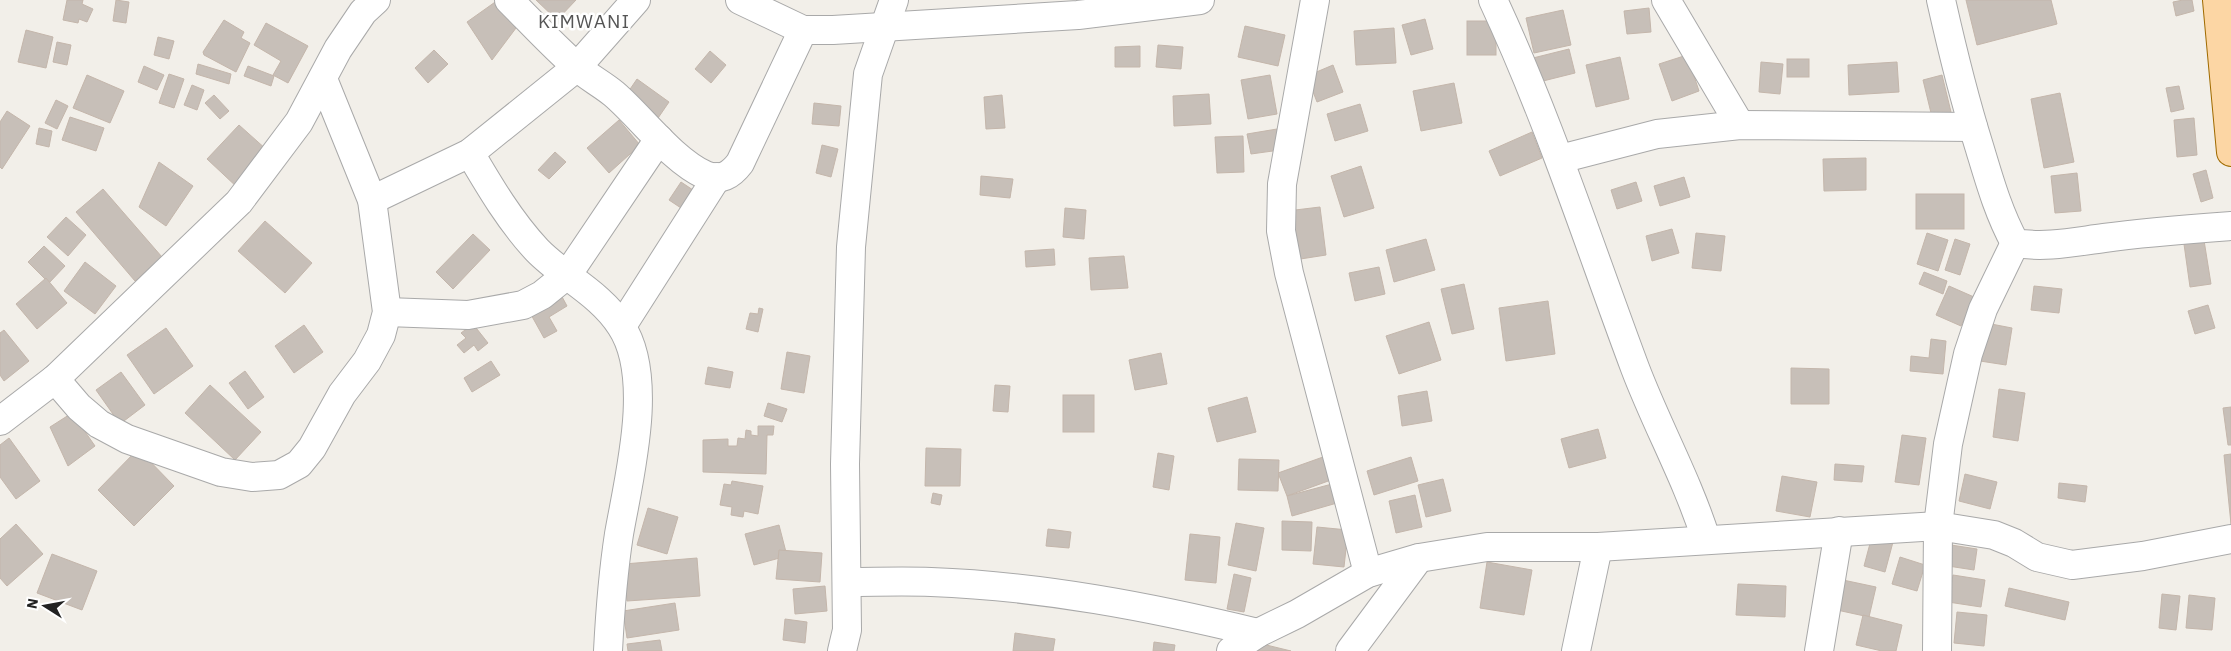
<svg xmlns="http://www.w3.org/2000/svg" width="2231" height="651" viewBox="0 0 2231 651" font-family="'IBM Plex Sans',sans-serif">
	<rect width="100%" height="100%" fill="#f2efe9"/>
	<g fill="#c7bfb8" stroke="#c4b6ab">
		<polygon points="67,0 83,0 82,4 93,9 87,22 79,19 78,23 63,20"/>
		<polygon points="116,0 129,2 126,23 113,21"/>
		<polygon points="498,0 522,20 492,60 467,22"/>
		<polygon points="536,0 576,0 557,20"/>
		<polygon points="1966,0 2051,0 2057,24 1977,45"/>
		<polygon points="2183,0 2192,0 2194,11 2176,16 2173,2"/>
		<polygon points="1649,8 1651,32 1627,34 1624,11"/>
		<polygon points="1563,10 1571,45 1534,53 1526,18"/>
		<polygon points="1425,19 1433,49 1411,55 1402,25"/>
		<polygon points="224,20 244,32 241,38 250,43 236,72 204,55 203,52"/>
		<rect x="1467" y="21" width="29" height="34"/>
		<polygon points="266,23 308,46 288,83 273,75 281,61 254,45"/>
		<polygon points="1245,26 1285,35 1278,66 1238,57"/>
		<polygon points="1394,28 1396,63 1356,65 1354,31"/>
		<polygon points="26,30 53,37 46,68 18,62"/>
		<polygon points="158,37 174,41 169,59 154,55"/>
		<polygon points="57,42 71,45 67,65 53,62"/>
		<polygon points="1158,45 1183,47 1181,69 1156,67"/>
		<polygon points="1140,46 1140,67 1115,67 1115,47"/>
		<polygon points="1569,49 1575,73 1539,82 1533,58"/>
		<polygon points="434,50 448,64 428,83 415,68"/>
		<polygon points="710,51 726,65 711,83 695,69"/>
		<polygon points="1687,55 1699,91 1672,101 1659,64"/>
		<polygon points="1620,57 1629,99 1596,107 1586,65"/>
		<rect x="1787" y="59" width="22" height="18"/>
		<polygon points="1761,62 1783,64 1780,94 1759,92"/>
		<polygon points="1897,62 1899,92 1849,95 1848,65"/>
		<polygon points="198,64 231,74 229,84 196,74"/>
		<polygon points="1333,65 1343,92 1317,102 1307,76"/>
		<polygon points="144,66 164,75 157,90 138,82"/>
		<polygon points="248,66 274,76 271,86 244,76"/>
		<polygon points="169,74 184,79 174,108 159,103"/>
		<polygon points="87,75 124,91 110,123 73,108"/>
		<polygon points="1270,75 1277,114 1248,119 1241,80"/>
		<polygon points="1942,75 1951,112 1932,117 1923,80"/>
		<polygon points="637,79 669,102 656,121 624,98"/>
		<polygon points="1454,83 1462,123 1421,131 1413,91"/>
		<polygon points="192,85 204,90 197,110 184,105"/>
		<polygon points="2179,86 2184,109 2171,112 2166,88"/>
		<polygon points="2060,93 2074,162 2044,168 2031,99"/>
		<polygon points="1209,94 1211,124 1174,126 1173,96"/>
		<polygon points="214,95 229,111 220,119 205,103"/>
		<polygon points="1002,95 1005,128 986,129 984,97"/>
		<polygon points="56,100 68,106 57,129 45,123"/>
		<polygon points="814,103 841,106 839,126 812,124"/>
		<polygon points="1360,104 1368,131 1335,141 1327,114"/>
		<polygon points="7,111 30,126 2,169 0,167 0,122"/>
		<polygon points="70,117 104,128 96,151 62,140"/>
		<polygon points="2194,118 2197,155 2177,157 2174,120"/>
		<polygon points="619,120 640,145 609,173 587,148"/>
		<polygon points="239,125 267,150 239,189 207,159"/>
		<polygon points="39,128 52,131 49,147 36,144"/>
		<polygon points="1277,129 1280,150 1251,154 1247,134"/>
		<polygon points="1532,132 1542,158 1500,176 1489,151"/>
		<polygon points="1243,136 1244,172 1217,173 1215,137"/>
		<polygon points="822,145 838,149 831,177 816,173"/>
		<polygon points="555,152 566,162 549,179 538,170"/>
		<polygon points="1866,158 1866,190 1824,191 1823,159"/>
		<polygon points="159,162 193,186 166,226 139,207"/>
		<polygon points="1361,166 1374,208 1344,217 1331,176"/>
		<polygon points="2206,170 2213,198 2201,202 2193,174"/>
		<polygon points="2077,173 2081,211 2055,213 2051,176"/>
		<polygon points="981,176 1013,179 1010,198 980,195"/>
		<polygon points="1684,177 1690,197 1660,206 1654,186"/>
		<polygon points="681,182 702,196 690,214 669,200"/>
		<polygon points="1636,182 1642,201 1617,209 1611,190"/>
		<polygon points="103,189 162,257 135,281 76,212"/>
		<rect x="1916" y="194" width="48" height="35"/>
		<polygon points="1320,207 1326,255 1294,260 1287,211"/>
		<polygon points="1065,208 1086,210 1084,239 1063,237"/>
		<polygon points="66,217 86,235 68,256 47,237"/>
		<polygon points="265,221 312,263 285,293 238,251"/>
		<polygon points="1672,229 1679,253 1652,261 1646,236"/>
		<polygon points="1696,233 1725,236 1721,271 1692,268"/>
		<polygon points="1927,233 1948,240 1938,271 1917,264"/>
		<polygon points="473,234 490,250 453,289 436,272"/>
		<polygon points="2203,234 2211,284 2190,287 2183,237"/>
		<polygon points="1426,239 1435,270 1394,282 1386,250"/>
		<polygon points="1955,239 1970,244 1960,275 1945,270"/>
		<polygon points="44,246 65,266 49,283 28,262"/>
		<polygon points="1054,249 1055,265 1026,267 1025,251"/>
		<polygon points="1124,256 1128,288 1091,290 1089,258"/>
		<polygon points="85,262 116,286 95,314 64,291"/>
		<polygon points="1379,267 1385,294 1355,301 1349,273"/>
		<polygon points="1924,272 1947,281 1943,294 1919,284"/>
		<polygon points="46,278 67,303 37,329 16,304"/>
		<polygon points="1464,284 1474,329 1452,334 1441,289"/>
		<polygon points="1949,286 1974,297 1961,326 1936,315"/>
		<polygon points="2034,286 2062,289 2059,313 2031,310"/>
		<polygon points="560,293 567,306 549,317 557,331 544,338 529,311"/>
		<polygon points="1548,301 1555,354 1506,361 1499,308"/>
		<polygon points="2208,305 2215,328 2195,334 2188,311"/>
		<polygon points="759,308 763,309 758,332 746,329 750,313 758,314"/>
		<polygon points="1429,322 1441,360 1399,374 1386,336"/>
		<polygon points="1986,323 2012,328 2006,365 1980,361"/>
		<polygon points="473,324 488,343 478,351 474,345 464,353 457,345 466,338 461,333"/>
		<polygon points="304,325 323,352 294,373 275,346"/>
		<polygon points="166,328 193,366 154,394 127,355"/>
		<polygon points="4,330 29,361 4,381 0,375 0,333"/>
		<polygon points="1931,339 1946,341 1943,374 1910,371 1911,356 1929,358"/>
		<polygon points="787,352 810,356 804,393 781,389"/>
		<polygon points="1161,353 1167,384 1135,390 1129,360"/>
		<polygon points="491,361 500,375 472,392 464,378"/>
		<polygon points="708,367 733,372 730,388 705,384"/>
		<polygon points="1791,368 1829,369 1829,404 1791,404"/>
		<polygon points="245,371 264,397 248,409 229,383"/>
		<polygon points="121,372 145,405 120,424 96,390"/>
		<polygon points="210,385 261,432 235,460 185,413"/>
		<polygon points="995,385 1010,386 1008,412 993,411"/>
		<polygon points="1999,389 2025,393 2018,441 1993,437"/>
		<polygon points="1427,391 1432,421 1402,426 1398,396"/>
		<rect x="1063" y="395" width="31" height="37"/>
		<polygon points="1247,397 1256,432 1217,442 1208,408"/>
		<polygon points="768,403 787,409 782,422 764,416"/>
		<polygon points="2231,407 2231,445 2228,445 2223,408"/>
		<polygon points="72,413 95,446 68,466 50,427"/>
		<polygon points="758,426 774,426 773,435 767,435 766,474 703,472 703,440 728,439 728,446 737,446 738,438 745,439 746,430 751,431 751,435 758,436"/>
		<polygon points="1598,429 1606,458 1569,468 1561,439"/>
		<polygon points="1902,435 1926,438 1919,485 1895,482"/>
		<polygon points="9,438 40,481 16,499 0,477 0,445"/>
		<polygon points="926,448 961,449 960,486 925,486"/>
		<polygon points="138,449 174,486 134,526 98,490"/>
		<polygon points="1158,453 1174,456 1169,490 1153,487"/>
		<polygon points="2231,454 2231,524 2224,455"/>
		<polygon points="1323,457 1331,480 1287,496 1278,473"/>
		<polygon points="1411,457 1418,481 1374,495 1367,471"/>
		<polygon points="1239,459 1279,460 1278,491 1238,490"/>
		<polygon points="1835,464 1864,466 1862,482 1834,480"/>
		<polygon points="1965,474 1997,482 1990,509 1959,501"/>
		<polygon points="1782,476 1817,482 1810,517 1776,511"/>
		<polygon points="1443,479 1451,511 1426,517 1418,485"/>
		<polygon points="732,481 763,486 758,514 744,511 743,517 731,515 732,507 720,505 724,484 731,485"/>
		<polygon points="2059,483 2087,486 2085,502 2058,498"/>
		<polygon points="1332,484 1337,503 1292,516 1287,496"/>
		<polygon points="933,493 942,495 940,505 931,503"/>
		<polygon points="1415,495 1422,527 1396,533 1389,501"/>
		<polygon points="648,508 678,517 667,554 637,545"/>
		<polygon points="1282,521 1312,522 1311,551 1282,550"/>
		<polygon points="1236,523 1264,528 1256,571 1228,565"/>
		<polygon points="16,524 43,554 7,586 0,578 0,539"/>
		<polygon points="779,525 787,556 754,565 745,534"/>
		<polygon points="1317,527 1348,530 1344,567 1313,564"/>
		<polygon points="1048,529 1071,532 1069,548 1046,546"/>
		<polygon points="1190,534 1220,537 1216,583 1185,580"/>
		<polygon points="1872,536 1893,542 1885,572 1864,566"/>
		<polygon points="1951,545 1977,549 1974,570 1948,566"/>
		<polygon points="779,550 822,553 820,582 776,579"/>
		<polygon points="52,554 97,571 82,610 37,593"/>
		<polygon points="1900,557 1925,565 1917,591 1892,584"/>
		<polygon points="697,558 700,596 627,601 624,564"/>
		<polygon points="1487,562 1532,570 1524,615 1480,608"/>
		<polygon points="1234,574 1251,578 1244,612 1227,609"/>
		<polygon points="1953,575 1985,580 1981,607 1948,602"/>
		<polygon points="1843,580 1876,587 1869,617 1837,610"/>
		<polygon points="1738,584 1786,586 1785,617 1736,615"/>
		<polygon points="825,586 827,611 795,614 793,589"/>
		<polygon points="2009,588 2069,602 2065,620 2005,606"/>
		<polygon points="2162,594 2180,596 2176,630 2159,628"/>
		<polygon points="2189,595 2215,598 2212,630 2186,628"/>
		<polygon points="675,603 679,630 627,638 623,611"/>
		<polygon points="1957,612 1987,615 1984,646 1954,643"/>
		<polygon points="1863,615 1902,625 1896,651 1882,651 1856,645"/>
		<polygon points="785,619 807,622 805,643 783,640"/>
		<polygon points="1015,633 1055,639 1053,651 1013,651"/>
		<polygon points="660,640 662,651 628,651 627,644"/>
		<polygon points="1154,642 1175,645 1174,651 1153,651"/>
		<polygon points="1254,642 1291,651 1252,651"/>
	</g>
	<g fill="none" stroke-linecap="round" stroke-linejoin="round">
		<defs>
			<g id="minor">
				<path d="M509,0C531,22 553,46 577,67C588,77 602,84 614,94C641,117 672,160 705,175C720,182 731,175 740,163L803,30"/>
				<polyline points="740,0 803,30 833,30 1078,15 1200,0"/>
				<polyline points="1315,0 1282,184 1281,231 1289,273 1368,573"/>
				<path d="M1493,0C1549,120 1589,245 1635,368C1657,426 1687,479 1706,539"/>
				<polyline points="1666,0 1740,125"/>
				<path d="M1941,0C1952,49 1964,98 1979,146C1989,179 1998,212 2015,243C2046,248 2073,242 2104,238C2146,232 2189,229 2231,226"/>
				<path d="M470,153C490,187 510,221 537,250C563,277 600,293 621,326C655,377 629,477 619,534C613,573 610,612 608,651"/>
				<polyline points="1560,159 1657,134 1740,125 1973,127"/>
				<polyline points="372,200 470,153 577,67 636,0"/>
				<polyline points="387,312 468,315 523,305 542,295 568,274 659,139"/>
				<polyline points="622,326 717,177"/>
				<polyline points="55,379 79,407 99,424 127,439 221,472 252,477 279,475 299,464 312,448 342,394 367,361 381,335 387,312 372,200 323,79"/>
				<polyline points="0,421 55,379 239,202 299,122 338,49 363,12 376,0"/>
				<path d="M847,582C875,582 903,581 931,582C1041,586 1151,607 1258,633"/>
				<polyline points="842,651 847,630 845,464 851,247 868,74 894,0"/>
				<polyline points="1231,651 1258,633 1297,614 1368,573 1419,558 1487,547 1598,547 1938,526 1994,535 2014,543 2037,557 2072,565 2143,556 2231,539"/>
				<polyline points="1350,651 1419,558"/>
				<polyline points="1576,651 1598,547"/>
				<polyline points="1819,651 1839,531"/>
				<polyline points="1937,651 1938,526 1948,444 1968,354 1983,309 2015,243"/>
			</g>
			<polyline id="major" points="2217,0 2231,152"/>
		</defs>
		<use href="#minor" stroke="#a9a9a9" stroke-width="30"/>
		<use href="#major" stroke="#a06b00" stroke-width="30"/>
		<use href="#minor" stroke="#fff" stroke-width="28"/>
		<use href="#major" stroke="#fcd6a4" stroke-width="28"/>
	</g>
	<g text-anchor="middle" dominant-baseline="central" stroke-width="5" stroke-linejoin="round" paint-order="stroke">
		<g font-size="19" letter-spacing="1" fill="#555" stroke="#fff">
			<text x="584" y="21">KIMWANI</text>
		</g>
	</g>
	<g transform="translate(45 606) rotate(281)" stroke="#ffffff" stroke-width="4" paint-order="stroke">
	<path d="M0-4L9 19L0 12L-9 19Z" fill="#222222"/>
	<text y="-8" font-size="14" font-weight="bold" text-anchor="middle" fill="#222222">N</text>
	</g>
</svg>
